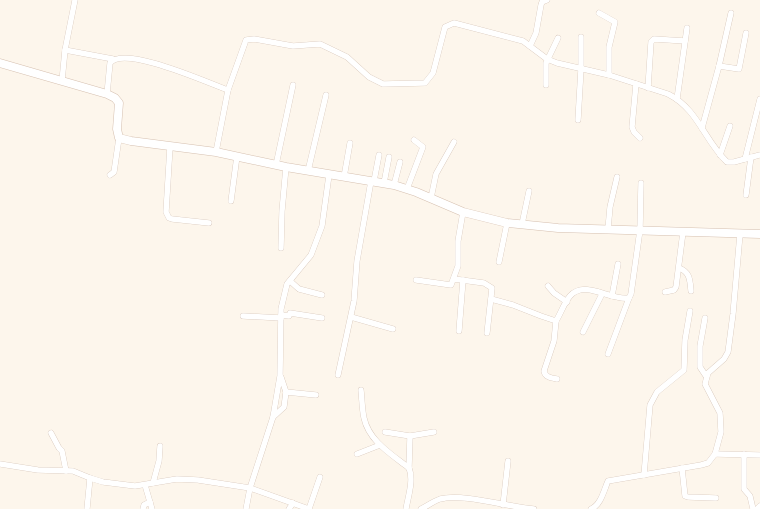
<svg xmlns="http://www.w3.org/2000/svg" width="760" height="509" viewBox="0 0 760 509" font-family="Overpass,sans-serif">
	<rect width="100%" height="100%" fill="#fdf6ec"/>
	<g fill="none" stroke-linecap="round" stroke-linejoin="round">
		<defs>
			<g id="street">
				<polyline points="599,13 615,22 609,47 609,75"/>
				<polyline points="530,46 536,33 541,5 542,2 547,0"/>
				<polyline points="65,50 113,59"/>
				<polyline points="719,66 739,69 746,33"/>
				<polyline points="62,81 65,50 75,0"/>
				<polyline points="636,84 632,127 634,132 640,138"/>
				<polyline points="546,85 546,63 558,38"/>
				<polyline points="648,88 651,42 654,39 685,41"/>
				<path d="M107,94L110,63C125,45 208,83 228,90"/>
				<polyline points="677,99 687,28"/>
				<polyline points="578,120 581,69 581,37"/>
				<polyline points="702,128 719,66 731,13"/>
				<polyline points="170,147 166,212 169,218 172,219 209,223"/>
				<path d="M216,152L228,90L246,40L254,39L293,46L320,44L347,57L369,77L383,84L425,83L433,73L445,27L454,23L523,41L547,59L557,63L609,75L668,94C698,109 704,140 727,162H734L760,155"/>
				<polyline points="720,155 730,126"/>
				<polyline points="745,159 760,99"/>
				<polyline points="276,165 293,85"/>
				<polyline points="308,171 326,95"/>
				<polyline points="110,175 114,172 119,138"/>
				<polyline points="344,177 350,143"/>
				<polyline points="374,181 379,155"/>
				<polyline points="384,183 389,157"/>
				<polyline points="394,185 400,162"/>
				<polyline points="407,189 423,147 414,140"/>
				<polyline points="746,195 751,157"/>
				<polyline points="431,198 436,174 454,142"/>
				<polyline points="231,201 237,156"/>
				<polyline points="522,224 529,191"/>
				<polyline points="608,229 610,207 617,177"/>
				<polyline points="281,248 282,211 286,167"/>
				<polyline points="499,262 507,223"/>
				<path d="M679,268C690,272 690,280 691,291"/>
				<polyline points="454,279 484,283 492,288 487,333"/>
				<polyline points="416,280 451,285 458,266 458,241 463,212"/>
				<polyline points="290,281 299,289 322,295"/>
				<polyline points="548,286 554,293 567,302"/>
				<polyline points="665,292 674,290 676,287 683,232"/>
				<polyline points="612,296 618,264"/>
				<path d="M491,299L513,305L541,316L556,321C561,313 564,303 570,296C585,279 610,301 629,298L631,294L640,230L641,183"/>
				<polyline points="281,315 289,316 290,313 322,318"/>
				<polyline points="243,316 281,318"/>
				<polyline points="351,317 393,329"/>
				<polyline points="705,318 700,346 700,367 706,376"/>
				<path d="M556,321L554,341L544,371C545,377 551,378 557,379"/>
				<polyline points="459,331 463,280"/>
				<polyline points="583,332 602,294"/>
				<polyline points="608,354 629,298"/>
				<polyline points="338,375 354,301 357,261 371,181"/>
				<path d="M361,390C362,399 362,409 364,418C369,441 391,454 409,468C414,480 408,497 406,509"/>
				<polyline points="286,392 316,395"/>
				<polyline points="273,417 284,407 286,392 281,377"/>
				<polyline points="385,432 410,436 434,432"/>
				<polyline points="51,433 59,448 62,451 66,471"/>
				<polyline points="357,454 380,445"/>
				<polyline points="715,454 760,455"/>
				<polyline points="744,454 744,489 750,496 753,509"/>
				<polyline points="0,464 38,470 73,471 90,478 103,482 135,486 177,479 198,480 250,488 309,509"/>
				<polyline points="409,468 410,436"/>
				<polyline points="682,468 685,496 688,497 716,498"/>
				<polyline points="644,475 650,405 657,392 684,370 685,340 690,311"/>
				<polyline points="153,483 159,461 160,446"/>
				<polyline points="145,485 152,509"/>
				<polyline points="503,505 508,461"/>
				<polyline points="87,509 90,478"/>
				<polyline points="143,509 144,505 150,502"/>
				<polyline points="246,509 250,488 273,417 280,376 281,309 287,284 311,255 322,226 329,175"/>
				<polyline points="289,509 293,503"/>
				<polyline points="309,509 320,477"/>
				<path d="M421,509C427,506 434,501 440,499C464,493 507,507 534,509"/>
				<path d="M591,509C601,505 604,490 608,481L701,465L708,463L715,454L721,432L720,413L705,384L708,373L724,359L728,352L733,314L740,234"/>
				<polyline points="757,509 760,506"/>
			</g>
			<polyline id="secondary" points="0,63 107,94 115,98 119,103 117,129 119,138 131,141 216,152 286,167 394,185 416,192 463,212 507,223 558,228 760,234"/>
		</defs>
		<use href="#street" stroke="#d1beb0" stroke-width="6"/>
		<use href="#secondary" stroke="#d6c0b0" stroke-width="9"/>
		<use href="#street" stroke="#fff" stroke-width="5.5"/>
		<use href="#secondary" stroke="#fff" stroke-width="8"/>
	</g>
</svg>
